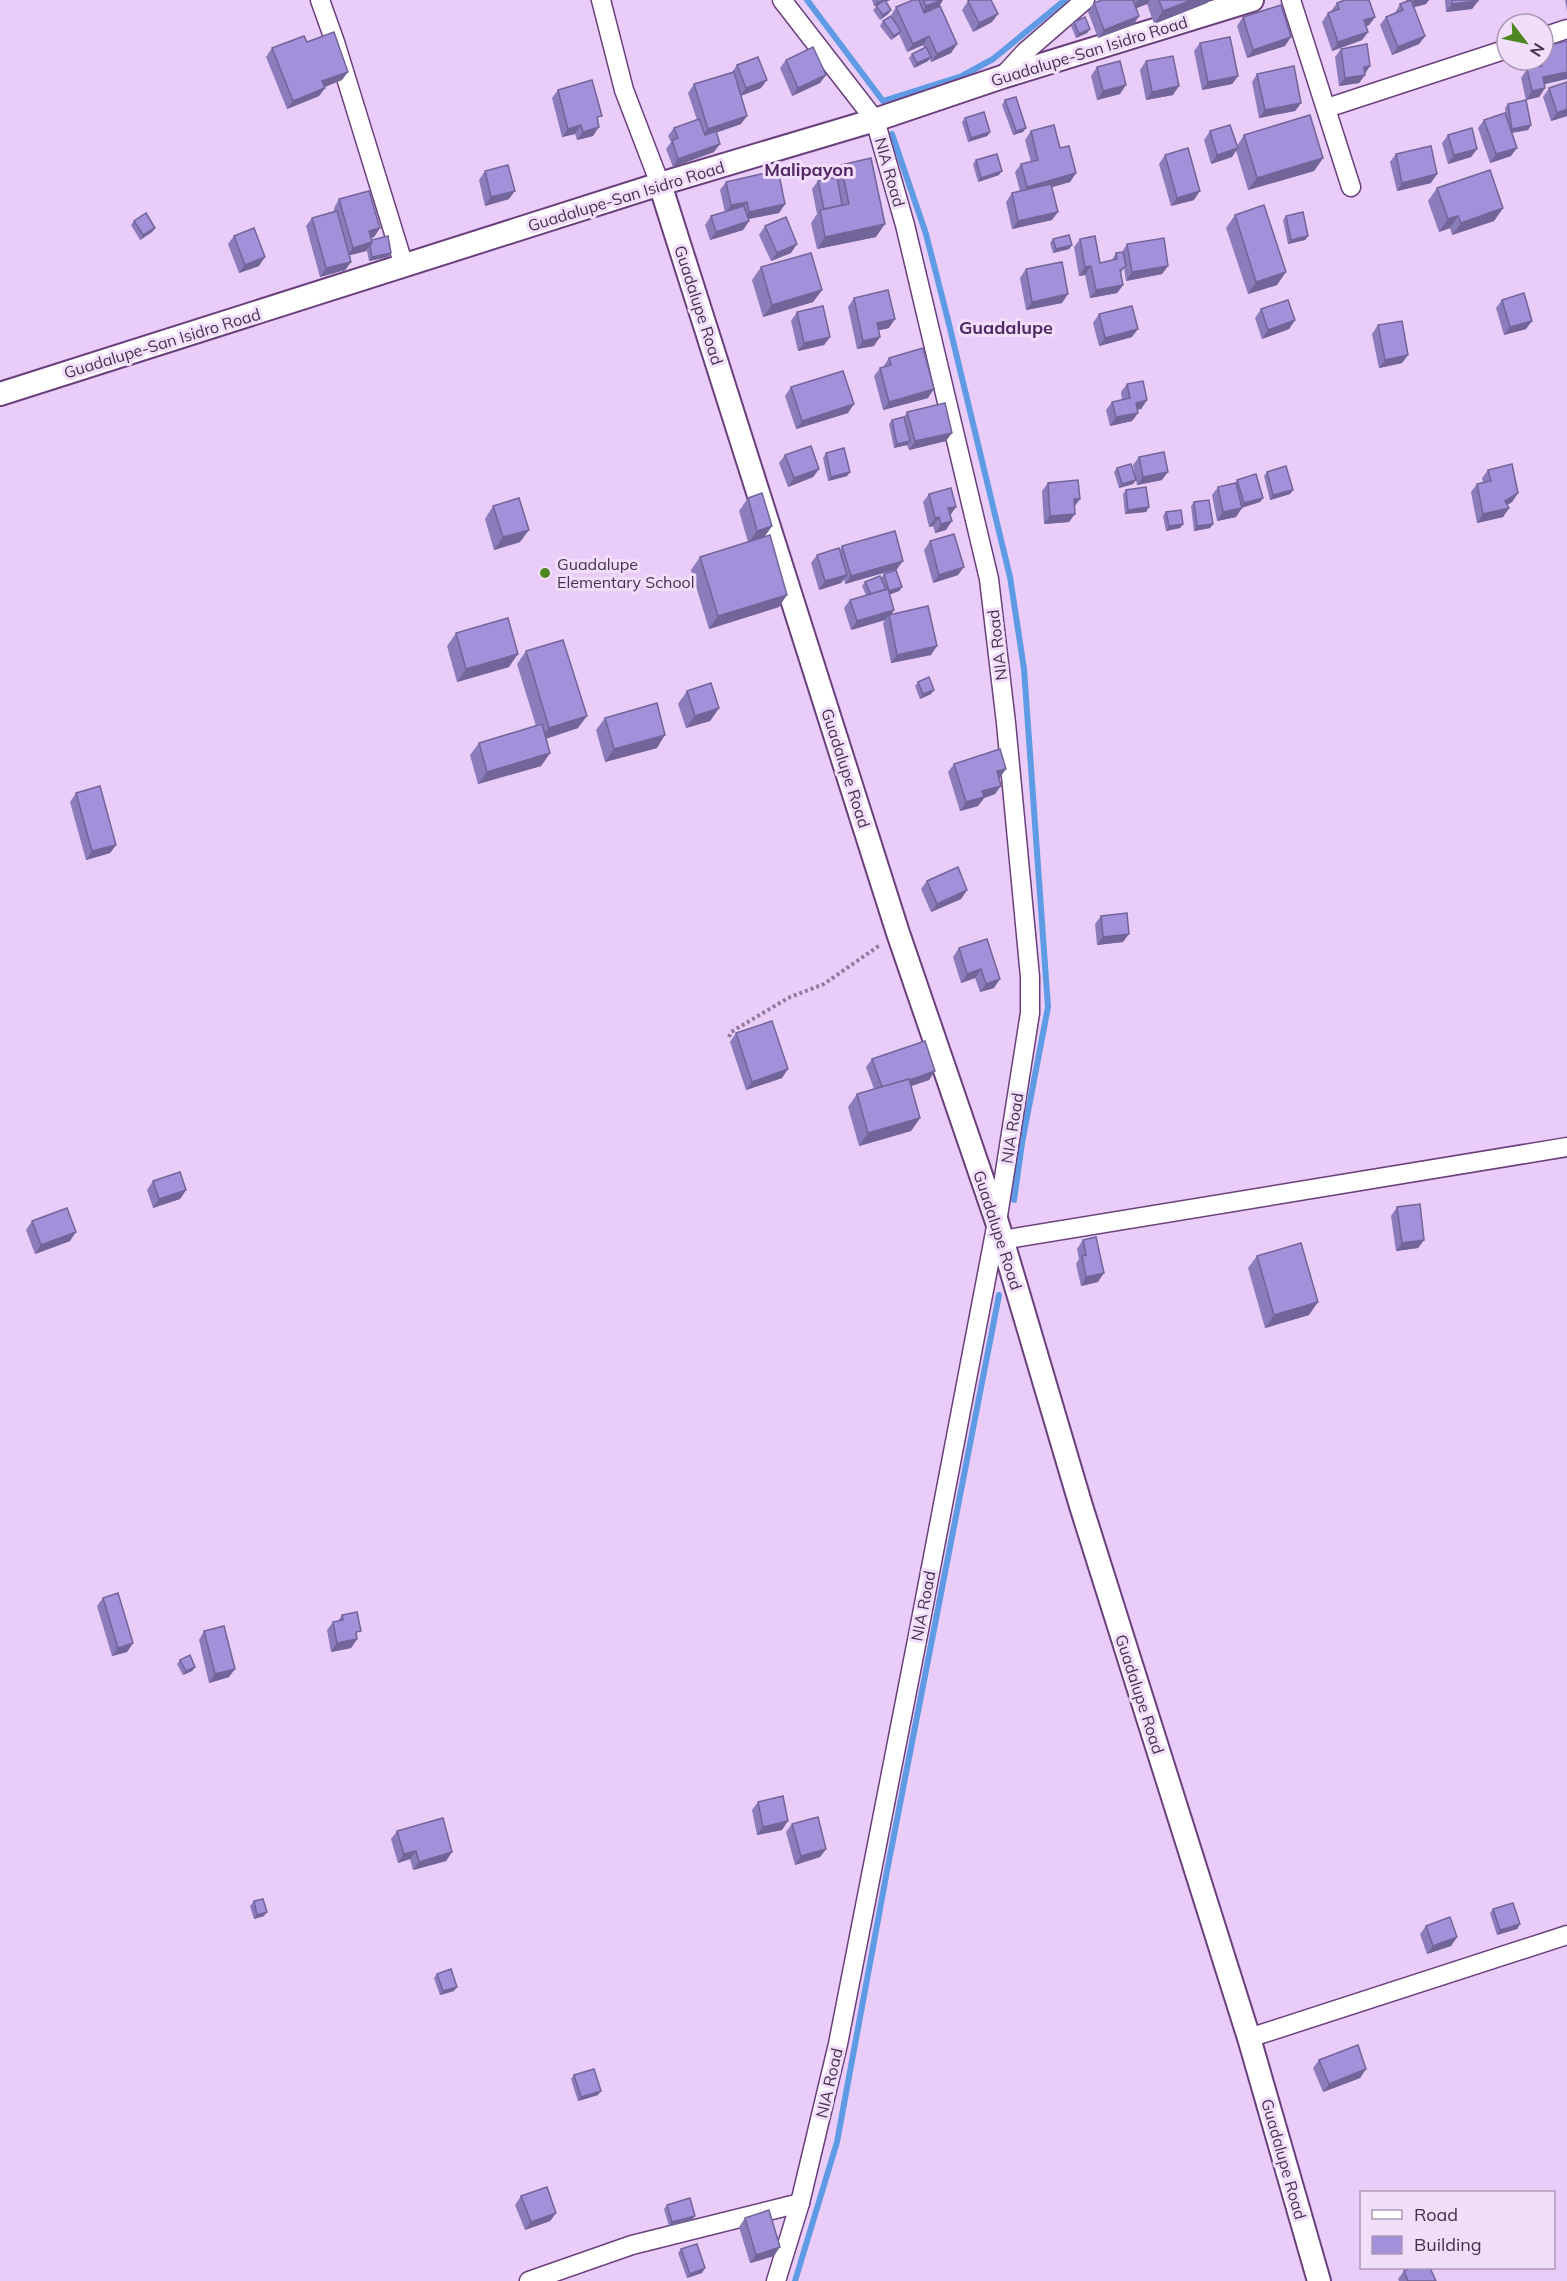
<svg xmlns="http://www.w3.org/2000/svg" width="1567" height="2281" viewBox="0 0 1567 2281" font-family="Mulish,sans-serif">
	<rect width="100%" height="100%" fill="#e9ccf7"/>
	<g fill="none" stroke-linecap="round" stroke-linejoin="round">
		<g stroke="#5f9be5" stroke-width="6">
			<polyline points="807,0 883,101 962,76 993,59 1065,0"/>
			<polyline points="892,134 926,234 948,320 1010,577 1024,669 1048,1007 1022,1143 1014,1200"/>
			<polyline points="795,2281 837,2142 887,1871 999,1295"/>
		</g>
		<defs>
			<g id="minor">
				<polyline points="320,0 335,42 404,266"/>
				<polyline points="601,0 624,90 660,184"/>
				<polyline points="1291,0 1351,187"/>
				<polyline points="1543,37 1567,29"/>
				<polyline points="1002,77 1025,52 1085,0"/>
				<polyline points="1327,108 1507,49"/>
				<polyline points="1002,1240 1567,1147"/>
				<polyline points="1249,2038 1567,1935"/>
				<polyline points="529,2281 632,2245 800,2203"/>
				<polyline points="776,2281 800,2203 838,2044 919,1630 997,1222 1030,1013 1030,977 1006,723 989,579 905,225 875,120 782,0"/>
			</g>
			<g id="tertiary">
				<polyline points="660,184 898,933 997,1222 1081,1506 1249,2038 1319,2281"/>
				<polyline points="0,394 660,184 875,120 1002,77 1252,0"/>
			</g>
		</defs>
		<use href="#minor" stroke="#6a3f7d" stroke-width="21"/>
		<use href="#tertiary" stroke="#6a3f7d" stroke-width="26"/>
		<polyline stroke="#927a9d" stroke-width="4" stroke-dasharray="3 3" stroke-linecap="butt" points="729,1037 731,1032 788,998 824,984 880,945"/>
		<use href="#minor" stroke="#fff" stroke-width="18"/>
		<use href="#tertiary" stroke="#fff" stroke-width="22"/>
	</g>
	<g fill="#8b7cbc">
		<polygon points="872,0 890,0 886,2 891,10 888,14 880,20 873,10 878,5 874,6"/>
		<polygon points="913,0 943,0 938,7 957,44 951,53 931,62 929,58 928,61 914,68 909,58 912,54 924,48 923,45 907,52 899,34 891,40 880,26 883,21 891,16 896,7"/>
		<polygon points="1102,0 1210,0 1207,3 1154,24 1147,4 1136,8 1139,16 1133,25 1098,38 1088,12 1094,3"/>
		<polygon points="1406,0 1429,0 1426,4 1414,7 1425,36 1419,44 1392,55 1380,25 1386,17 1395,13 1400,4 1406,2"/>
		<polygon points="1445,0 1478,0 1478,1 1472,9 1446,12"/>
		<polygon points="1565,0 1567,0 1567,11"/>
		<polygon points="968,1 992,22 973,32 962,10"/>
		<polygon points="1337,3 1375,17 1369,25 1366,26 1368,32 1362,40 1332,51 1322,22 1328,13 1331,12 1331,11"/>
		<polygon points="1243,17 1285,46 1247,58 1237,26"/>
		<polygon points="1074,22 1090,29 1087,33 1076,38 1071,26"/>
		<polygon points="307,42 342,80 325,87 325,88 319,96 287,109 266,57 272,48"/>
		<polygon points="1200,43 1238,76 1232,84 1202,90 1194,51"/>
		<polygon points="1341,49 1370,66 1359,83 1339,86 1335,57"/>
		<polygon points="786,60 820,83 792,96 780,68"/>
		<polygon points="1533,60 1543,60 1545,88 1539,97 1526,100 1521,78 1527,69 1534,68"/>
		<polygon points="1146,61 1173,95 1146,100 1140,70"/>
		<polygon points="737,65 761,88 741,96 741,124 716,133 714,152 673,167 666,149 671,142 668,136 674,128 697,120 688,93 694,84 732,72"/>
		<polygon points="1097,67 1120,94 1097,100 1091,76"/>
		<polygon points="1257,74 1301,103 1295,111 1259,118 1252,82"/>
		<polygon points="1567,82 1567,116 1551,121 1543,97 1549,88"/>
		<polygon points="558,90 598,121 593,136 577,140 575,134 562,137 552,98"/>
		<polygon points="1005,100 1023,132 1013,135 1002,105"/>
		<polygon points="1508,104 1531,125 1528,130 1512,133 1511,156 1490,163 1478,128 1484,120 1506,117 1505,108"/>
		<polygon points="965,118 990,132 987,136 968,142 962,122"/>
		<polygon points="1031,131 1060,148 1076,173 1070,182 1052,187 1052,220 1012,229 1006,202 1012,193 1020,191 1015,172 1021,164 1031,162 1025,140"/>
		<polygon points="1210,131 1237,146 1244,135 1323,158 1314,171 1248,190 1236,150 1232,157 1211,164 1204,140"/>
		<polygon points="1448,135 1477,149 1471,157 1448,164 1442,143"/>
		<polygon points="1396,154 1431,183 1397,191 1390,162"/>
		<polygon points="1165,155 1194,200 1171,206 1159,164"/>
		<polygon points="976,160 999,175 978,182 973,164"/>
		<polygon points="841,165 876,237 817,249 811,223 817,214 812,189 818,181 832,178"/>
		<polygon points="485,171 509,199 485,206 479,180"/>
		<polygon points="726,182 785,204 779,213 748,219 749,221 743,230 710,240 705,225 711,216 725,212 720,190"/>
		<polygon points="1437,188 1503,208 1494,221 1452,235 1450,228 1439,232 1428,201"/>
		<polygon points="339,199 380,228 374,237 371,238 372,240 391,253 388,257 369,261 367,251 350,255 351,262 345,270 320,277 306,226 312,218 334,211 334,208"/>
		<polygon points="1235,215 1277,285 1248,294 1226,228"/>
		<polygon points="1286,216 1308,236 1305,240 1288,244 1283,220"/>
		<polygon points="134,221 155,228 152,232 140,240 131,225"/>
		<polygon points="765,226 791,253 771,261 759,235"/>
		<polygon points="234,236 259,266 239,273 228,244"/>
		<polygon points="1053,239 1072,245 1069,249 1053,253 1050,243"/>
		<polygon points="1080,239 1100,263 1112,260 1116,253 1122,252 1127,244 1168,266 1162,274 1126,281 1124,268 1121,273 1123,285 1117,293 1090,298 1085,275 1079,276 1074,247"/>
		<polygon points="761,267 822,290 813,302 763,317 752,280"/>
		<polygon points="1026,269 1062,303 1026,310 1020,278"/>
		<polygon points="854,298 889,328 879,330 874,346 857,349 848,307"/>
		<polygon points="1502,300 1526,329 1504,335 1496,308"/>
		<polygon points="1261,309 1295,320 1289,329 1262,339 1255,318"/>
		<polygon points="797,312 830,337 824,345 798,351 791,321"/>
		<polygon points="1099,314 1132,337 1099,346 1093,323"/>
		<polygon points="1378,325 1408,355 1402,363 1379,368 1372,334"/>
		<polygon points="889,358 928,398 883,410 874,376 880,368 883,367"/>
		<polygon points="1127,384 1147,400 1141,409 1137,410 1138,413 1132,421 1110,426 1106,410 1112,402 1122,400 1121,392"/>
		<polygon points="791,387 848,413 796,429 785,396"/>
		<polygon points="907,412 946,441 909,450 907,445 894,448 889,424 892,420 904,417"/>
		<polygon points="826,453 850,472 847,476 828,481 823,458"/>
		<polygon points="785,455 819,469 813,477 788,487 779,463"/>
		<polygon points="1139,457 1162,480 1137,485 1136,480 1133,484 1119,488 1114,472 1117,468 1135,476 1133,465"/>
		<polygon points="1488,470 1518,493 1512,502 1507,505 1509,508 1503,517 1477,523 1471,492 1477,484 1483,482 1482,478"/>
		<polygon points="1267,472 1293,490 1290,494 1270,500 1264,476"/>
		<polygon points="1237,480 1263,498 1260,502 1241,508 1236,517 1217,521 1212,495 1218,487 1236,483"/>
		<polygon points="1048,483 1080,499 1074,506 1069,522 1044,524 1042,491"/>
		<polygon points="1126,490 1149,507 1146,512 1125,514 1123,494"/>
		<polygon points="929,494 956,507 950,515 946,530 935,533 933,526 929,527 923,502"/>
		<polygon points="748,498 772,526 764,537 779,607 709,629 691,570 700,557 748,542 739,511"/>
		<polygon points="1194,502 1213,524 1210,528 1194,531 1191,506"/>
		<polygon points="493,506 520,542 494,550 485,519"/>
		<polygon points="1166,512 1183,524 1180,528 1166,531 1163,516"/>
		<polygon points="930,541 958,575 933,583 924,550"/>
		<polygon points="842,546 897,569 845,584 844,579 841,583 819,590 811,563 817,555 839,551"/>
		<polygon points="884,574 902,587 899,591 890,594 894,610 892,614 931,655 891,663 883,623 885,620 851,630 844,608 850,600 866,595 862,586 865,582 881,578"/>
		<polygon points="456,633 509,667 457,682 447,646"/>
		<polygon points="526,651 578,728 546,739 550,753 541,766 478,784 470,755 479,743 536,726 517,664"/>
		<polygon points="918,682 934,690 931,694 920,699 915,686"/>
		<polygon points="687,691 719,708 710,721 686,728 678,704"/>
		<polygon points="605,718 657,748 605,762 596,730"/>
		<polygon points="954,764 1006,769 1000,777 999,778 995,794 984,798 978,806 960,811 948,772"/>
		<polygon points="76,793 116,845 110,853 86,860 70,802"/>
		<polygon points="927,881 967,890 961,899 931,912 921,889"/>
		<polygon points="1101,916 1123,942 1097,945 1095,924"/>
		<polygon points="987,939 994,988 980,992 975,978 961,983 953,957 959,948"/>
		<polygon points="736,1033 782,1078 746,1090 730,1042"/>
		<polygon points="872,1059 935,1071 929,1080 911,1086 920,1118 911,1131 859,1146 848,1107 857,1094 874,1089 866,1067"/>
		<polygon points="153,1181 186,1190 180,1199 153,1208 147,1190"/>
		<polygon points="1397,1207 1424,1240 1418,1248 1396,1251 1391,1216"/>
		<polygon points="32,1221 70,1241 35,1254 26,1230"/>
		<polygon points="1083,1240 1098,1282 1081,1286 1076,1264 1079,1259 1077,1249"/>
		<polygon points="1257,1256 1309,1315 1265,1328 1248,1268"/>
		<polygon points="103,1598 133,1643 127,1652 112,1656 97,1606"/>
		<polygon points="342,1615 357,1637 357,1639 351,1648 331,1652 327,1630 333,1622 338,1621"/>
		<polygon points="204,1631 229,1677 209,1683 199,1640"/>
		<polygon points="180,1660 195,1667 192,1671 183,1675 177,1664"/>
		<polygon points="758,1802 782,1830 757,1835 752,1810"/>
		<polygon points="792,1824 826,1849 820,1857 795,1865 786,1832"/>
		<polygon points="397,1831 452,1852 446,1861 413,1870 410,1859 398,1863 391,1839"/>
		<polygon points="254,1901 264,1916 254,1919 250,1906"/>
		<polygon points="1493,1909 1520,1924 1517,1929 1497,1935 1490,1913"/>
		<polygon points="1426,1926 1457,1937 1451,1946 1427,1954 1420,1934"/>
		<polygon points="437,1974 454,1991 440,1995 434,1978"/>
		<polygon points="1319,2060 1366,2069 1360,2078 1323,2092 1313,2068"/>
		<polygon points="574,2075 598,2095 578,2101 571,2079"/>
		<polygon points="521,2196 556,2213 550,2221 525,2230 515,2205"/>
		<polygon points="667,2205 692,2220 669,2226 664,2209"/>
		<polygon points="745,2218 774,2256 750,2263 739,2227"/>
		<polygon points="681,2249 702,2273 687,2278 678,2253"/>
		<polygon points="1404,2271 1436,2281 1399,2281 1398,2279"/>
	</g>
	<g fill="#716599">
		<polygon points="882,0 890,0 874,6 877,2"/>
		<polygon points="942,0 943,0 938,8 920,15 926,6"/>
		<polygon points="1138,0 1150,0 1147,4 1130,11"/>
		<polygon points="1192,0 1210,0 1207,3 1154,24 1163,11"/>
		<polygon points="1414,0 1429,0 1426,4 1408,9"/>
		<polygon points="1478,1 1472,9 1446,12 1452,4"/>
		<polygon points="891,10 888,14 880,20 883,15"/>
		<polygon points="998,14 992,22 973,32 979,23"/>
		<polygon points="1139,16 1133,25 1098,38 1104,30"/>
		<polygon points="1375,17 1369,25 1358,29 1364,20"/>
		<polygon points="1090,29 1087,33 1076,38 1079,34"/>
		<polygon points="901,31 898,35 891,40 894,36"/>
		<polygon points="1368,32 1362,40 1332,51 1338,42"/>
		<polygon points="929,36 923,45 907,52 913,44"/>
		<polygon points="1425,36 1419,44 1392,55 1398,47"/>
		<polygon points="1291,37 1285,46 1247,58 1253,50"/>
		<polygon points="957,44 951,53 931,62 937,54"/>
		<polygon points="931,57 928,61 914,68 917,63"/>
		<polygon points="1370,66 1364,74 1364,67"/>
		<polygon points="348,72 342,80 316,90 322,81"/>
		<polygon points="1567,72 1567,79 1537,86 1543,77"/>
		<polygon points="826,75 820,83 792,96 798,88"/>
		<polygon points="1365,75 1359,83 1339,86 1345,78"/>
		<polygon points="1238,76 1232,84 1202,90 1208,82"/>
		<polygon points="767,80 761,88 740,96 746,88"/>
		<polygon points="1126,85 1120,94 1097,100 1103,91"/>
		<polygon points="1179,86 1173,95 1146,100 1152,92"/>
		<polygon points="325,88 319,96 287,109 293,101"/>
		<polygon points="1545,88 1539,97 1526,100 1532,91"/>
		<polygon points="1301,103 1295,111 1259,118 1265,110"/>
		<polygon points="1567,109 1567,116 1551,121 1557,113"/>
		<polygon points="747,116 741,124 702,137 708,129"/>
		<polygon points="581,125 575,134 562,137 568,129"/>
		<polygon points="1531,125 1528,130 1509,133 1512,129"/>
		<polygon points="599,127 593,136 577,140 583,132"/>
		<polygon points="1026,128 1023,132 1013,135 1016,131"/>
		<polygon points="990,132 987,136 968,142 971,138"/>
		<polygon points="720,144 714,152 673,167 678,159"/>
		<polygon points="1238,148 1232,157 1211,164 1217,155"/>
		<polygon points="1517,148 1511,156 1490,163 1496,154"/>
		<polygon points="1477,149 1471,157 1448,164 1454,155"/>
		<polygon points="1323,158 1314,171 1248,190 1257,178"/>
		<polygon points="1002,171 999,175 978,182 981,178"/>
		<polygon points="1076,173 1070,182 1021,196 1027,187"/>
		<polygon points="1437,174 1431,183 1397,191 1402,183"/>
		<polygon points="515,191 509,199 485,206 491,197"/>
		<polygon points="1200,191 1194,200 1171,206 1177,198"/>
		<polygon points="747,202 741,210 725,214 731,205"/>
		<polygon points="785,204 779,213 743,220 749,212"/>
		<polygon points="1503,208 1494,221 1452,235 1461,223"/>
		<polygon points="1058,212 1052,220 1012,229 1018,221"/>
		<polygon points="1458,216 1450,228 1439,232 1448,219"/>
		<polygon points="749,221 743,230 710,240 716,232"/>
		<polygon points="885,224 876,237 817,249 825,237"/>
		<polygon points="155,228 152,232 140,240 143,235"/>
		<polygon points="380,228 374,237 363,240 369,231"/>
		<polygon points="1308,236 1305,240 1288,244 1291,240"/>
		<polygon points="372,242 366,251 347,256 353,248"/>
		<polygon points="797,244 791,253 771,261 777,253"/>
		<polygon points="1072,245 1069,249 1053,253 1056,249"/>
		<polygon points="391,253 388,257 369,261 372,257"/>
		<polygon points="265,257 259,266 239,273 245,265"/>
		<polygon points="351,262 345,270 320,277 326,268"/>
		<polygon points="1091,266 1085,275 1079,276 1085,267"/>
		<polygon points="1168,266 1162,274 1126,281 1132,272"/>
		<polygon points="1286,272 1277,285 1248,294 1256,282"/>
		<polygon points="1123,285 1117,293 1090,298 1096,290"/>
		<polygon points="822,290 813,302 763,317 772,305"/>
		<polygon points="1068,294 1062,303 1026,310 1032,302"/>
		<polygon points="895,319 889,328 871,332 877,323"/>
		<polygon points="1295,320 1289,329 1262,339 1268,330"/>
		<polygon points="1532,321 1526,329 1504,335 1510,327"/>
		<polygon points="1138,329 1132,337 1099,346 1105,338"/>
		<polygon points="830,337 824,345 798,351 804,343"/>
		<polygon points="880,337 874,346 857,349 863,341"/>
		<polygon points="1408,355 1402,363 1379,368 1385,360"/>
		<polygon points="934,389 928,398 883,410 889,402"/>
		<polygon points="1147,400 1141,409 1130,411 1136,403"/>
		<polygon points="854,404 848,413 796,429 802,421"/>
		<polygon points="1138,413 1132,421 1110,426 1116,417"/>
		<polygon points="952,433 946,441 909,450 915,441"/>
		<polygon points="910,441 907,445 894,448 897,444"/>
		<polygon points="819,469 813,477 788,487 794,478"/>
		<polygon points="850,472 847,476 828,481 831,477"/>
		<polygon points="1168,472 1162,480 1137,485 1143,477"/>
		<polygon points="1136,480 1133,484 1119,488 1122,484"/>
		<polygon points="1293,490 1290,494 1270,500 1273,495"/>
		<polygon points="1518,493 1512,502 1499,510 1505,501"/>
		<polygon points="1263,498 1260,502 1241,508 1244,503"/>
		<polygon points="1074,499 1080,499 1074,507"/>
		<polygon points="956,507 950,515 948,508"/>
		<polygon points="1149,507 1146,512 1125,514 1128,510"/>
		<polygon points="1242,508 1236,517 1217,521 1223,512"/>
		<polygon points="1509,508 1503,517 1477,523 1483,514"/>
		<polygon points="1075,514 1069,522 1044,524 1050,516"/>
		<polygon points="939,517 933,526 929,527 935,518"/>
		<polygon points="952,521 946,530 935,533 941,524"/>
		<polygon points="1183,524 1180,528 1166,531 1169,526"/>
		<polygon points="1213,524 1210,528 1194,531 1197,526"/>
		<polygon points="772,526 763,539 748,543 757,531"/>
		<polygon points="529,530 520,542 494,550 503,537"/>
		<polygon points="903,561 897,569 845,584 851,576"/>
		<polygon points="964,567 958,575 933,583 939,575"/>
		<polygon points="847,575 841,583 819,590 825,581"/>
		<polygon points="902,587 899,591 886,596 889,591"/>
		<polygon points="787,595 779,607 709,629 718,616"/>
		<polygon points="894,610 889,617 889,615 885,620 851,630 857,621"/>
		<polygon points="937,646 931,655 891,663 897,655"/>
		<polygon points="518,654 509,667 457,682 466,669"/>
		<polygon points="934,690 931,694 920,699 923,694"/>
		<polygon points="719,708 710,721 686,728 695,716"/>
		<polygon points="587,716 578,728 541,740 549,728"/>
		<polygon points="665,735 657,748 605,762 614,749"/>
		<polygon points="550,753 541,766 478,784 487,772"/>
		<polygon points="1006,769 1000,777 991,780 997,771"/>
		<polygon points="1001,786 995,794 984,798 978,806 960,811 966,802 982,791"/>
		<polygon points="116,845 110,853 86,860 92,851"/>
		<polygon points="967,890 961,899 931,912 937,904"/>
		<polygon points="1129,934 1123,942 1097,945 1103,937"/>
		<polygon points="981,969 975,978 961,983 967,974"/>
		<polygon points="1000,979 994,988 980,992 986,984"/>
		<polygon points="788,1069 782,1078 746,1090 752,1082"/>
		<polygon points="935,1071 929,1080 876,1098 882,1089"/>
		<polygon points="920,1118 911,1131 859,1146 868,1133"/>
		<polygon points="186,1190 180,1199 153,1208 159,1199"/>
		<polygon points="76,1232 70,1241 35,1254 41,1245"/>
		<polygon points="1424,1240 1418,1248 1396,1251 1402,1243"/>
		<polygon points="1104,1273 1098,1282 1081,1286 1086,1277"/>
		<polygon points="1318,1302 1309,1315 1265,1328 1274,1315"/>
		<polygon points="357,1639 351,1648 331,1652 337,1643"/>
		<polygon points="133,1643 127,1652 112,1656 118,1648"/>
		<polygon points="195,1667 192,1671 183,1675 186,1671"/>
		<polygon points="235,1669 229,1677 209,1683 215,1674"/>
		<polygon points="788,1821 782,1830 757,1835 763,1827"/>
		<polygon points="826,1849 820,1857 795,1865 801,1856"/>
		<polygon points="416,1851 410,1859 398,1863 404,1854"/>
		<polygon points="452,1852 446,1861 413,1870 419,1862"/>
		<polygon points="267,1912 264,1916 254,1919 257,1915"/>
		<polygon points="1520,1924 1517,1929 1497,1935 1500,1930"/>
		<polygon points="1457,1937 1451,1946 1427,1954 1433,1946"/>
		<polygon points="457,1987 454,1991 440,1995 443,1991"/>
		<polygon points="1366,2069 1360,2078 1323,2092 1329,2084"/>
		<polygon points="601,2091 598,2095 578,2101 581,2097"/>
		<polygon points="556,2213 550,2221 525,2230 531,2222"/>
		<polygon points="695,2216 692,2220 669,2226 672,2222"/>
		<polygon points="780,2247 774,2256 750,2263 756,2255"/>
		<polygon points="705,2268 702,2273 687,2278 690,2274"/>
	</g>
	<g fill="#a290db" stroke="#716599" stroke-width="1.5">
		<polygon points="885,0 891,10 883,15 876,6"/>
		<polygon points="913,0 919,0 924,13 940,6 957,44 937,54 929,36 913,44 896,7"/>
		<polygon points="923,0 942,0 926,6"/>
		<polygon points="969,0 991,0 998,14 979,23 968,1"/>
		<polygon points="1102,0 1133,0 1139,16 1104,30 1094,3"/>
		<polygon points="1159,0 1192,0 1163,11"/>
		<polygon points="1345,0 1369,0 1375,17 1364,20 1368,32 1338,42 1328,13 1339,9 1337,3"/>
		<polygon points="1411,0 1425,36 1398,47 1386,17 1403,10 1400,4"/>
		<polygon points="1452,0 1478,0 1478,1 1452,4"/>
		<polygon points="1281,5 1291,37 1253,50 1243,17"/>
		<polygon points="891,16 901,31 894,36 883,21"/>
		<polygon points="1085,17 1090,29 1079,34 1074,22"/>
		<polygon points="334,32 348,72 322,81 325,88 293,101 272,48 304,36 307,42"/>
		<polygon points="1230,37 1238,76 1208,82 1200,43"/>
		<polygon points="1567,41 1567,72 1543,77 1545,88 1532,91 1527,69 1542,66 1540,60 1543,60 1543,47"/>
		<polygon points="1367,44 1370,66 1364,67 1365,75 1345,78 1341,49"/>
		<polygon points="813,47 826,75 798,88 786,60"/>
		<polygon points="926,47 931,57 917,63 912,54"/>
		<polygon points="1173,56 1179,86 1152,92 1146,61"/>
		<polygon points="758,57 767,80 746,88 737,65"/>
		<polygon points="1120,61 1126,85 1103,91 1097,67"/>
		<polygon points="1294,66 1301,103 1265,110 1257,74"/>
		<polygon points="734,72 747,116 708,129 694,84"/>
		<polygon points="592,80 602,116 597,117 599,127 583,132 581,125 568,129 558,90"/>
		<polygon points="1567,82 1567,109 1557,113 1549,88"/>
		<polygon points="1016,97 1026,128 1016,131 1005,100"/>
		<polygon points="1526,100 1531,125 1512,129 1508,104"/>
		<polygon points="984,112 990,132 971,138 965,118"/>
		<polygon points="1505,113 1517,148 1496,154 1484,120"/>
		<polygon points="1310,115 1323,158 1257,178 1244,135"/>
		<polygon points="699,119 705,135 716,131 720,144 678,159 672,140 678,138 674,128"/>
		<polygon points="1054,125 1060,148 1069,146 1076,173 1027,187 1021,164 1038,160 1031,131"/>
		<polygon points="1230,125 1238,148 1217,155 1210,131"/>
		<polygon points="1472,128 1477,149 1454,155 1448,135"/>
		<polygon points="1431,146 1437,174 1402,183 1396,154"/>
		<polygon points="1188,148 1200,191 1177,198 1165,155"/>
		<polygon points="997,154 1002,171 981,178 976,160"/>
		<polygon points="871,158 885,224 825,237 820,210 849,204 841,165"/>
		<polygon points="508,165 515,191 491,197 485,171"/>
		<polygon points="778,170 785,204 749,212 747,202 731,205 726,182"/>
		<polygon points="1490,170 1503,208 1461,223 1458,216 1448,219 1437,188"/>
		<polygon points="837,177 842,205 824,209 818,181"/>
		<polygon points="1051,184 1058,212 1018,221 1012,193"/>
		<polygon points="369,191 380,228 369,231 372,242 353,248 339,199"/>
		<polygon points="1264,205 1286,272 1256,282 1235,215"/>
		<polygon points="744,206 749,221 716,232 711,216"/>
		<polygon points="337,211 351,262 326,268 312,218"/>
		<polygon points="1303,212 1308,236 1291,240 1286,216"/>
		<polygon points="146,213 155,228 143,235 134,221"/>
		<polygon points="786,217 797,244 777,253 765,226"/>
		<polygon points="254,228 265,257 245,265 234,236"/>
		<polygon points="1069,235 1072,245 1056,249 1053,239"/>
		<polygon points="388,236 391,253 372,257 370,246 372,242 372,240"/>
		<polygon points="1095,236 1100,263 1117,259 1116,253 1123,252 1126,266 1120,270 1123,285 1096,290 1091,266 1085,267 1080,239"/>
		<polygon points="1164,238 1168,266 1132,272 1127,244"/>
		<polygon points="811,253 822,290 772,305 761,267"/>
		<polygon points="1062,262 1068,294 1032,302 1026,269"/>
		<polygon points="888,290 895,319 877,323 880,337 863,341 854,298"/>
		<polygon points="1524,293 1532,321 1510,327 1502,300"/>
		<polygon points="1288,300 1295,320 1268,330 1261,309"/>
		<polygon points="823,306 830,337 804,343 797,312"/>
		<polygon points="1132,306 1138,329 1105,338 1099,314"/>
		<polygon points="1402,321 1408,355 1385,360 1378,325"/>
		<polygon points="923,348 934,389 889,402 880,368 891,365 889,358"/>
		<polygon points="843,371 854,404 802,421 791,387"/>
		<polygon points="1143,381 1147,400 1136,403 1138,413 1116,417 1112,402 1130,398 1127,384"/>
		<polygon points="945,403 952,433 915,441 907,412"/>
		<polygon points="904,417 910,441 897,444 892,420"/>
		<polygon points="811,446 819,469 794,478 785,455"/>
		<polygon points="844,448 850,472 831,477 826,453"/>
		<polygon points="1164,452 1168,472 1143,477 1139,457"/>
		<polygon points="1131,464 1136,480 1122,484 1117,468"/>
		<polygon points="1512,464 1518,493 1505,501 1509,508 1483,514 1477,484 1491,481 1488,470"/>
		<polygon points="1286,466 1293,490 1273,495 1267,472"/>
		<polygon points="1256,474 1263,498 1244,503 1237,480"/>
		<polygon points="1078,480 1080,499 1074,499 1075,514 1050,516 1048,483"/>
		<polygon points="1236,483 1242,508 1223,512 1218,487"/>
		<polygon points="1146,487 1149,507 1128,510 1126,490"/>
		<polygon points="951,488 956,507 948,508 952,521 941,524 939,517 935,518 929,494"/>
		<polygon points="762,493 772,526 757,531 748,498"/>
		<polygon points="519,498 529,530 503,537 493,506"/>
		<polygon points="1209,500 1213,524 1197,526 1194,502"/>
		<polygon points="1181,510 1183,524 1169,526 1166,512"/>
		<polygon points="895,531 903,561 851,576 842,546"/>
		<polygon points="954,534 964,567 939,575 930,541"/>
		<polygon points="770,535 787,595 718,616 700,557"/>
		<polygon points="839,548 847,575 825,581 817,555"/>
		<polygon points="896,570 902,587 889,591 884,574"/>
		<polygon points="880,576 886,589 871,594 865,582"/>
		<polygon points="888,589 894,610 857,621 850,600"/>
		<polygon points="928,606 937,646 897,655 889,615"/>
		<polygon points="508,618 518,654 466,669 456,633"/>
		<polygon points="563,640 587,716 549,728 526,651"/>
		<polygon points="929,677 934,690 923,694 918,682"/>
		<polygon points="711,683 719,708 695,716 687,691"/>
		<polygon points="657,703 665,735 614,749 605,718"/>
		<polygon points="542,724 550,753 487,772 479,743"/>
		<polygon points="1000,749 1006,769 997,771 1001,786 982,791 984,797 966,802 954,764"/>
		<polygon points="100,786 116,845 92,851 76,793"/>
		<polygon points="958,867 967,890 937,904 927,881"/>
		<polygon points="1127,913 1129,934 1103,937 1101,916"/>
		<polygon points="987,939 1000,979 986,984 981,969 967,974 959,948"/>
		<polygon points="772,1021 788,1069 752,1082 736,1033"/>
		<polygon points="925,1041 935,1071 910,1080 909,1079 882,1087 872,1059"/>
		<polygon points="909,1079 920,1118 868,1133 857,1094"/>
		<polygon points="180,1172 186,1190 159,1199 153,1181"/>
		<polygon points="1420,1204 1424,1240 1402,1243 1397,1207"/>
		<polygon points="67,1208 76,1232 41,1245 32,1221"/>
		<polygon points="1096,1237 1104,1273 1086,1277 1082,1256 1086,1255 1083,1240"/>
		<polygon points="1301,1243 1318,1302 1274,1315 1257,1256"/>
		<polygon points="118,1593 133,1643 118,1648 103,1598"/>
		<polygon points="357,1612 361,1631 356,1632 357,1639 337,1643 333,1622 343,1620 342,1615"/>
		<polygon points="224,1626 235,1669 215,1674 204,1631"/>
		<polygon points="190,1655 195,1667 186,1671 180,1660"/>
		<polygon points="783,1796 788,1821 763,1827 758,1802"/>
		<polygon points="818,1817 826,1849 801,1856 792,1824"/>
		<polygon points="443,1818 452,1852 419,1862 416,1851 404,1854 397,1831"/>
		<polygon points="263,1899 267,1912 257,1915 254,1901"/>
		<polygon points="1513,1903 1520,1924 1500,1930 1493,1909"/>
		<polygon points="1450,1917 1457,1937 1433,1946 1426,1926"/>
		<polygon points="451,1969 457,1987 443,1991 437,1974"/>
		<polygon points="1358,2045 1366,2069 1329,2084 1319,2060"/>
		<polygon points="594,2069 601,2091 581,2097 574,2075"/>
		<polygon points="547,2187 556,2213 531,2222 521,2196"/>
		<polygon points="690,2198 695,2216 672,2222 667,2205"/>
		<polygon points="769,2210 780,2247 756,2255 745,2218"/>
		<polygon points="697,2244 705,2268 690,2274 681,2249"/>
		<polygon points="1411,2268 1430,2268 1436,2281 1408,2281 1404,2271"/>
	</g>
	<circle fill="#4d8621" stroke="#f1defb" stroke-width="2" cx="545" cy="573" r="6"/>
	<g text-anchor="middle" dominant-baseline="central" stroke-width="6" stroke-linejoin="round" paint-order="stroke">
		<g font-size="16" fill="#46324f" stroke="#f1defb">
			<text transform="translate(1089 51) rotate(-17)">Guadalupe-San Isidro Road</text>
			<text transform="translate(890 172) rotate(74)">NIA Road</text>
			<text transform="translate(626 196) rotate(-17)">Guadalupe-San Isidro Road</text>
			<text transform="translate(699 305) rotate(72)">Guadalupe Road</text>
			<text transform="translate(162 343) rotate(-17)">Guadalupe-San Isidro Road</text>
			<text transform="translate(997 645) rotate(-97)">NIA Road</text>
			<text transform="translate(846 768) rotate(72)">Guadalupe Road</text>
			<text transform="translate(1012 1128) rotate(-81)">NIA Road</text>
			<text transform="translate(998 1230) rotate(72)">Guadalupe Road</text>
			<text transform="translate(923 1606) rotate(-79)">NIA Road</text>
			<text transform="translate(1140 1694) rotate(72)">Guadalupe Road</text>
			<text transform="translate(829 2083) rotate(-77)">NIA Road</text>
			<text transform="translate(1284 2159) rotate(74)">Guadalupe Road</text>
		</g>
		<g font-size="16" fill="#46324f" stroke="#f1defb" text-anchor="start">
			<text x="557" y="564">Guadalupe<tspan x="557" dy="18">Elementary School</tspan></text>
		</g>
		<g font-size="18" font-weight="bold" fill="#522864" stroke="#f1defb">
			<text x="809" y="169">Malipayon</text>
			<text x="1006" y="327">Guadalupe</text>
		</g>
	</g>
	<rect x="1360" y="2191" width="195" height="78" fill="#f1defb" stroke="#ad99b6" stroke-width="1.5"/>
	<rect x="1372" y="2210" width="30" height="9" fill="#ffffff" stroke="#ad99b6" stroke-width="1.5"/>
	<text x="1414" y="2221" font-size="18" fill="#46324f">Road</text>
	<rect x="1372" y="2236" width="30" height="18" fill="#a290db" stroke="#ad99b6" stroke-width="1.5"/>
	<text x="1414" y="2251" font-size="18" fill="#46324f">Building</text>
	<g transform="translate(1525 42) rotate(122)"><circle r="28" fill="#f1defb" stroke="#ad99b6" stroke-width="1.5"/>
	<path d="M0-4.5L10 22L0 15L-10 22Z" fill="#4d8621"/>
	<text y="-9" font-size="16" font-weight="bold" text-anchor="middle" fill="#46324f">N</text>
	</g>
</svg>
